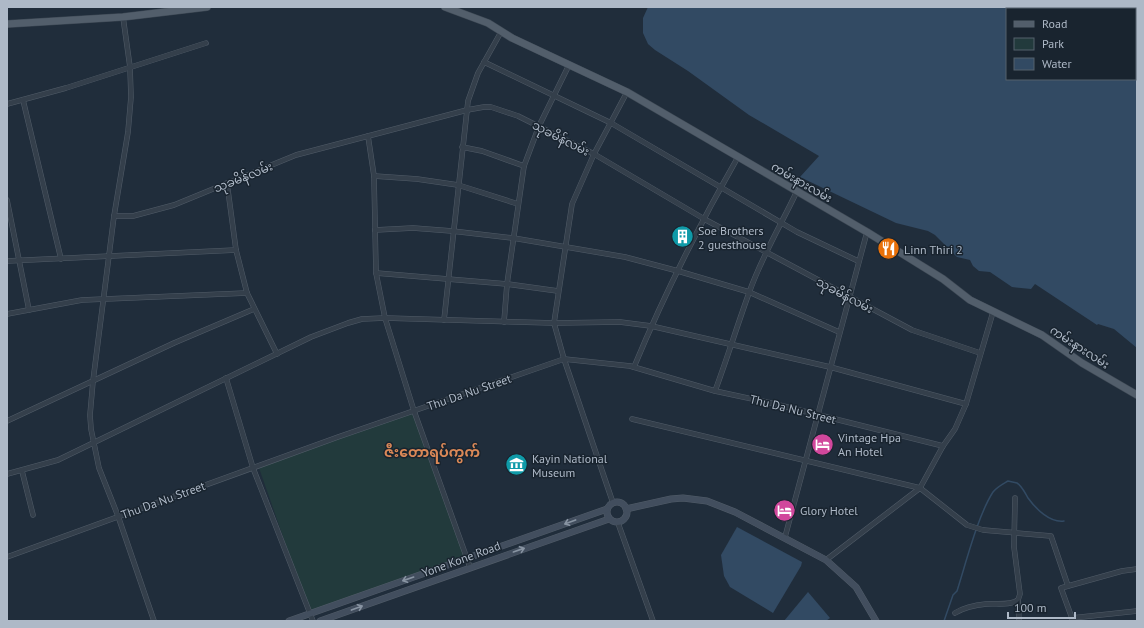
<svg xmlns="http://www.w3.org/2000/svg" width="1144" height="628" viewBox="0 0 1144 628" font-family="'PT Sans','Noto Sans Myanmar',sans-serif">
	<rect width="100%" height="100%" fill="#202d3b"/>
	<polygon fill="#223a3c" points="414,411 467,558 310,614 258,465"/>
	<g fill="#324a63" fill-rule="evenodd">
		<path d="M648,7H1137V348L1114,329L1098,324L1097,325L1035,284L1031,289L1012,287L990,272L979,271L973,266L970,260L957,257L935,235L928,231L896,223L800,177L819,156L749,115L688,71L655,50L648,44L643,33V18ZM1007,9H1135V79H1007Z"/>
		<polygon points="737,527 802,562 801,566 773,613 730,587 724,576 721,555"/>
		<polygon points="808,592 830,618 826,621 784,621"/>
	</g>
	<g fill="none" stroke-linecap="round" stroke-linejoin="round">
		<path stroke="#324a63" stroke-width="1.5" d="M944,621L953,595L957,591C966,563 978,515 993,492C997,487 1003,484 1008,481L1017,483C1022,486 1025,493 1028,498C1036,509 1050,523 1064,521"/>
		<defs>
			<g id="street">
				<polyline points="123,17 130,67 131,97 128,132 114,216 93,381 90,415 91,429 99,468 118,516 154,621"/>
				<polyline points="484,62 611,123 797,232 858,261"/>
				<polyline points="23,100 61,259"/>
				<polyline points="7,104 66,88 206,43"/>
				<polyline points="368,136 374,176 376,273 385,318 414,411 470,567"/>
				<polyline points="462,147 482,151 524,166"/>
				<polyline points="374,176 417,179 458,185 518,204"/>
				<polyline points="227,183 236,250 247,293 277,354"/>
				<polyline points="7,200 29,310"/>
				<polyline points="114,216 133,216 174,205 296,155 467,110 484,107 491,107 518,116 594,154 706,220 912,330 980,353"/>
				<polyline points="375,230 413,228 452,231 513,238 625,257 678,271 749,292 839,332"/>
				<polyline points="7,261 236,250"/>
				<polyline points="376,273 507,284 558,291"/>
				<polyline points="7,314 82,300 247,293"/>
				<polyline points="444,320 468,101 478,73 501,32"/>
				<polyline points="504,322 507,284 524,166 539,126 569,65"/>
				<path d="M634,367C664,295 699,225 738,157"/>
				<polyline points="226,378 253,468 313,621"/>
				<path d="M715,391C727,359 737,326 749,293C761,258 781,225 797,191"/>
				<polyline points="632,419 920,488 967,525 983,530 1051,536 1068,586"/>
				<polyline points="7,421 174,343 254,309"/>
				<polyline points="22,471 33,515"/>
				<polyline points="7,474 58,460 311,337 348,323 362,319 385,318 554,323 620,322 651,326 830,367 966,404"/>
				<polyline points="613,503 564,359 554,323 572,204 594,154 627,92"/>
				<polyline points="618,523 653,621"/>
				<polyline points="785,537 867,232"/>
				<polyline points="7,557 338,437 564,359 630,366 715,391 771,403 943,446"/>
				<polyline points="826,560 920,488 943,446 955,429 966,404 993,312"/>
				<polyline points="1018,600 1019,621"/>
				<path d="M955,613C965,607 975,605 986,604C996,603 1010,606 1018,600L1020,594L1014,547L1015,498"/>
				<polyline points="1072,618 1137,611"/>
				<polyline points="1073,621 1061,588 1122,571 1137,569"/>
			</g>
			<g id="secondary">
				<circle cx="617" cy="512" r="10"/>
				<polyline points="626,509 671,499 683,498 707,501 735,512 826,560 856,587 876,621"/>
				<polyline points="289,621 607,509"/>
				<polyline points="320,621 609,519"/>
			</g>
			<g id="primary">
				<polyline points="445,7 488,23 512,38 627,92 867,232 943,279 970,300 1042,335 1082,363 1137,395"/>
				<polyline points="7,24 123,17 207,7"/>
			</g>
		</defs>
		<use href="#street" stroke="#515c68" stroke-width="5.5"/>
		<use href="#secondary" stroke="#515c68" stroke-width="7"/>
		<use href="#primary" stroke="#3d4854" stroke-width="8"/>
		<use href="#street" stroke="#343f4b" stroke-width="4.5"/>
		<use href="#secondary" stroke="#424e5e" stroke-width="6"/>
		<use href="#primary" stroke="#525e6b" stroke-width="7"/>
	</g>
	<defs><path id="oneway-shaft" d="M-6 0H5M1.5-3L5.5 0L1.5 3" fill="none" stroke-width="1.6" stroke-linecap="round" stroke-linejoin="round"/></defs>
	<g stroke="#8894a2">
		<use href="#oneway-shaft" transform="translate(570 522) rotate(160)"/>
		<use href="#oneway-shaft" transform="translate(519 550) rotate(-19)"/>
		<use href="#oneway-shaft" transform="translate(408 579) rotate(161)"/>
		<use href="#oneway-shaft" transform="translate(357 608) rotate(-20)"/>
	</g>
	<defs>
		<symbol id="building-disc" viewBox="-11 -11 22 22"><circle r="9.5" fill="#0f9aa8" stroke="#19242f"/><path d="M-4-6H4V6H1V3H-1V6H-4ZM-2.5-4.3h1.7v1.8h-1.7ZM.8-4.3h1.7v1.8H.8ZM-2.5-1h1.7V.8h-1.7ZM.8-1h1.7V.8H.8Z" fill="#fff"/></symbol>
		<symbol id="restaurant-disc" viewBox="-11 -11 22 22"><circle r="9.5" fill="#e8710a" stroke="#19242f"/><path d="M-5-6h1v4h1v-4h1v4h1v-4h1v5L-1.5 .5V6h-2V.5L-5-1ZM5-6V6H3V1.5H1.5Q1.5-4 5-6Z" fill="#fff"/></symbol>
		<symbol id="hotel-disc" viewBox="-11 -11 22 22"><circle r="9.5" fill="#d1479c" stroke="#19242f"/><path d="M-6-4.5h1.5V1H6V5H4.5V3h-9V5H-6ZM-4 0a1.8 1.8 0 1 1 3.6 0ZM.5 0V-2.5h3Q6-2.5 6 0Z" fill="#fff"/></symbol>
		<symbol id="museum-disc" viewBox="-11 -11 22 22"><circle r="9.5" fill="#0f9aa8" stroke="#19242f"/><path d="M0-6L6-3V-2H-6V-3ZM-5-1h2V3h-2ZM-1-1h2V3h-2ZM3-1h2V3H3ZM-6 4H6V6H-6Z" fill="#fff"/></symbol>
	</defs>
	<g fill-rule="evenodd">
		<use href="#building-disc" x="670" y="224" width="25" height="25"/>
		<use href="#restaurant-disc" x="876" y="236" width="25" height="25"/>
		<use href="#hotel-disc" x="810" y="432" width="25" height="25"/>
		<use href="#museum-disc" x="504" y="452" width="25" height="25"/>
		<use href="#hotel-disc" x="772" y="498" width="25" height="25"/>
	</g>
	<g text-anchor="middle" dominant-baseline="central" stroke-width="3" stroke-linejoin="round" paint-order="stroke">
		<g font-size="12" fill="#aeb9c7" stroke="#19242f">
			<text transform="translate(561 138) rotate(27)">သုခမိန်လမ်း</text>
			<text transform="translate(243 177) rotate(-22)">သုခမိန်လမ်း</text>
			<text transform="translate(802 182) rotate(30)">ကမ်းနားလမ်း</text>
			<text transform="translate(845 295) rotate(28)">သုခမိန်လမ်း</text>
			<text transform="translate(1080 347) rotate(33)">ကမ်းနားလမ်း</text>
			<text transform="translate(469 392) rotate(-19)">Thu Da Nu Street</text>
			<text transform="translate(793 409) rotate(14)">Thu Da Nu Street</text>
			<text transform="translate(163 500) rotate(-20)">Thu Da Nu Street</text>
			<text transform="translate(461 559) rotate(-20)">Yone Kone Road</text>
		</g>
		<g font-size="12" fill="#aeb9c7" stroke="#19242f" text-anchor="start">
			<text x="698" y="230">Soe Brothers<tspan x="698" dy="14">2 guesthouse</tspan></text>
			<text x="904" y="249">Linn Thiri 2</text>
			<text x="838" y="437">Vintage Hpa<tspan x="838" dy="14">An Hotel</tspan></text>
			<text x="532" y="458">Kayin National<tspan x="532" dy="14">Museum</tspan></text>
			<text x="800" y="510">Glory Hotel</text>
		</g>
		<g font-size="14" font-weight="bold" fill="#da8857" stroke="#19242f">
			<text x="432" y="452">ဇီးတောရပ်ကွက်</text>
		</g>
	</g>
	<rect width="1144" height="628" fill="none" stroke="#aeb9c7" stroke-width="16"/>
	<rect x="1006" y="8" width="130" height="72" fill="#19242f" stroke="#55606c"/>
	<rect x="1014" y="21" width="20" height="6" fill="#525e6b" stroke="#55606c"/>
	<text x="1042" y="28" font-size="12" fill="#aeb9c7">Road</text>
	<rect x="1014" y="38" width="20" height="12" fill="#223a3c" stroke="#55606c"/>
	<text x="1042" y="48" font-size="12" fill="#aeb9c7">Park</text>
	<rect x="1014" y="58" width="20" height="12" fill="#324a63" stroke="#55606c"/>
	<text x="1042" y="68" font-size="12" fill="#aeb9c7">Water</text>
	<path d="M1008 612v6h67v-6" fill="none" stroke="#aeb9c7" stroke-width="2"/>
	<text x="1014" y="612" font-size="12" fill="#aeb9c7" stroke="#19242f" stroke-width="3" paint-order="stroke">100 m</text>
</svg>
